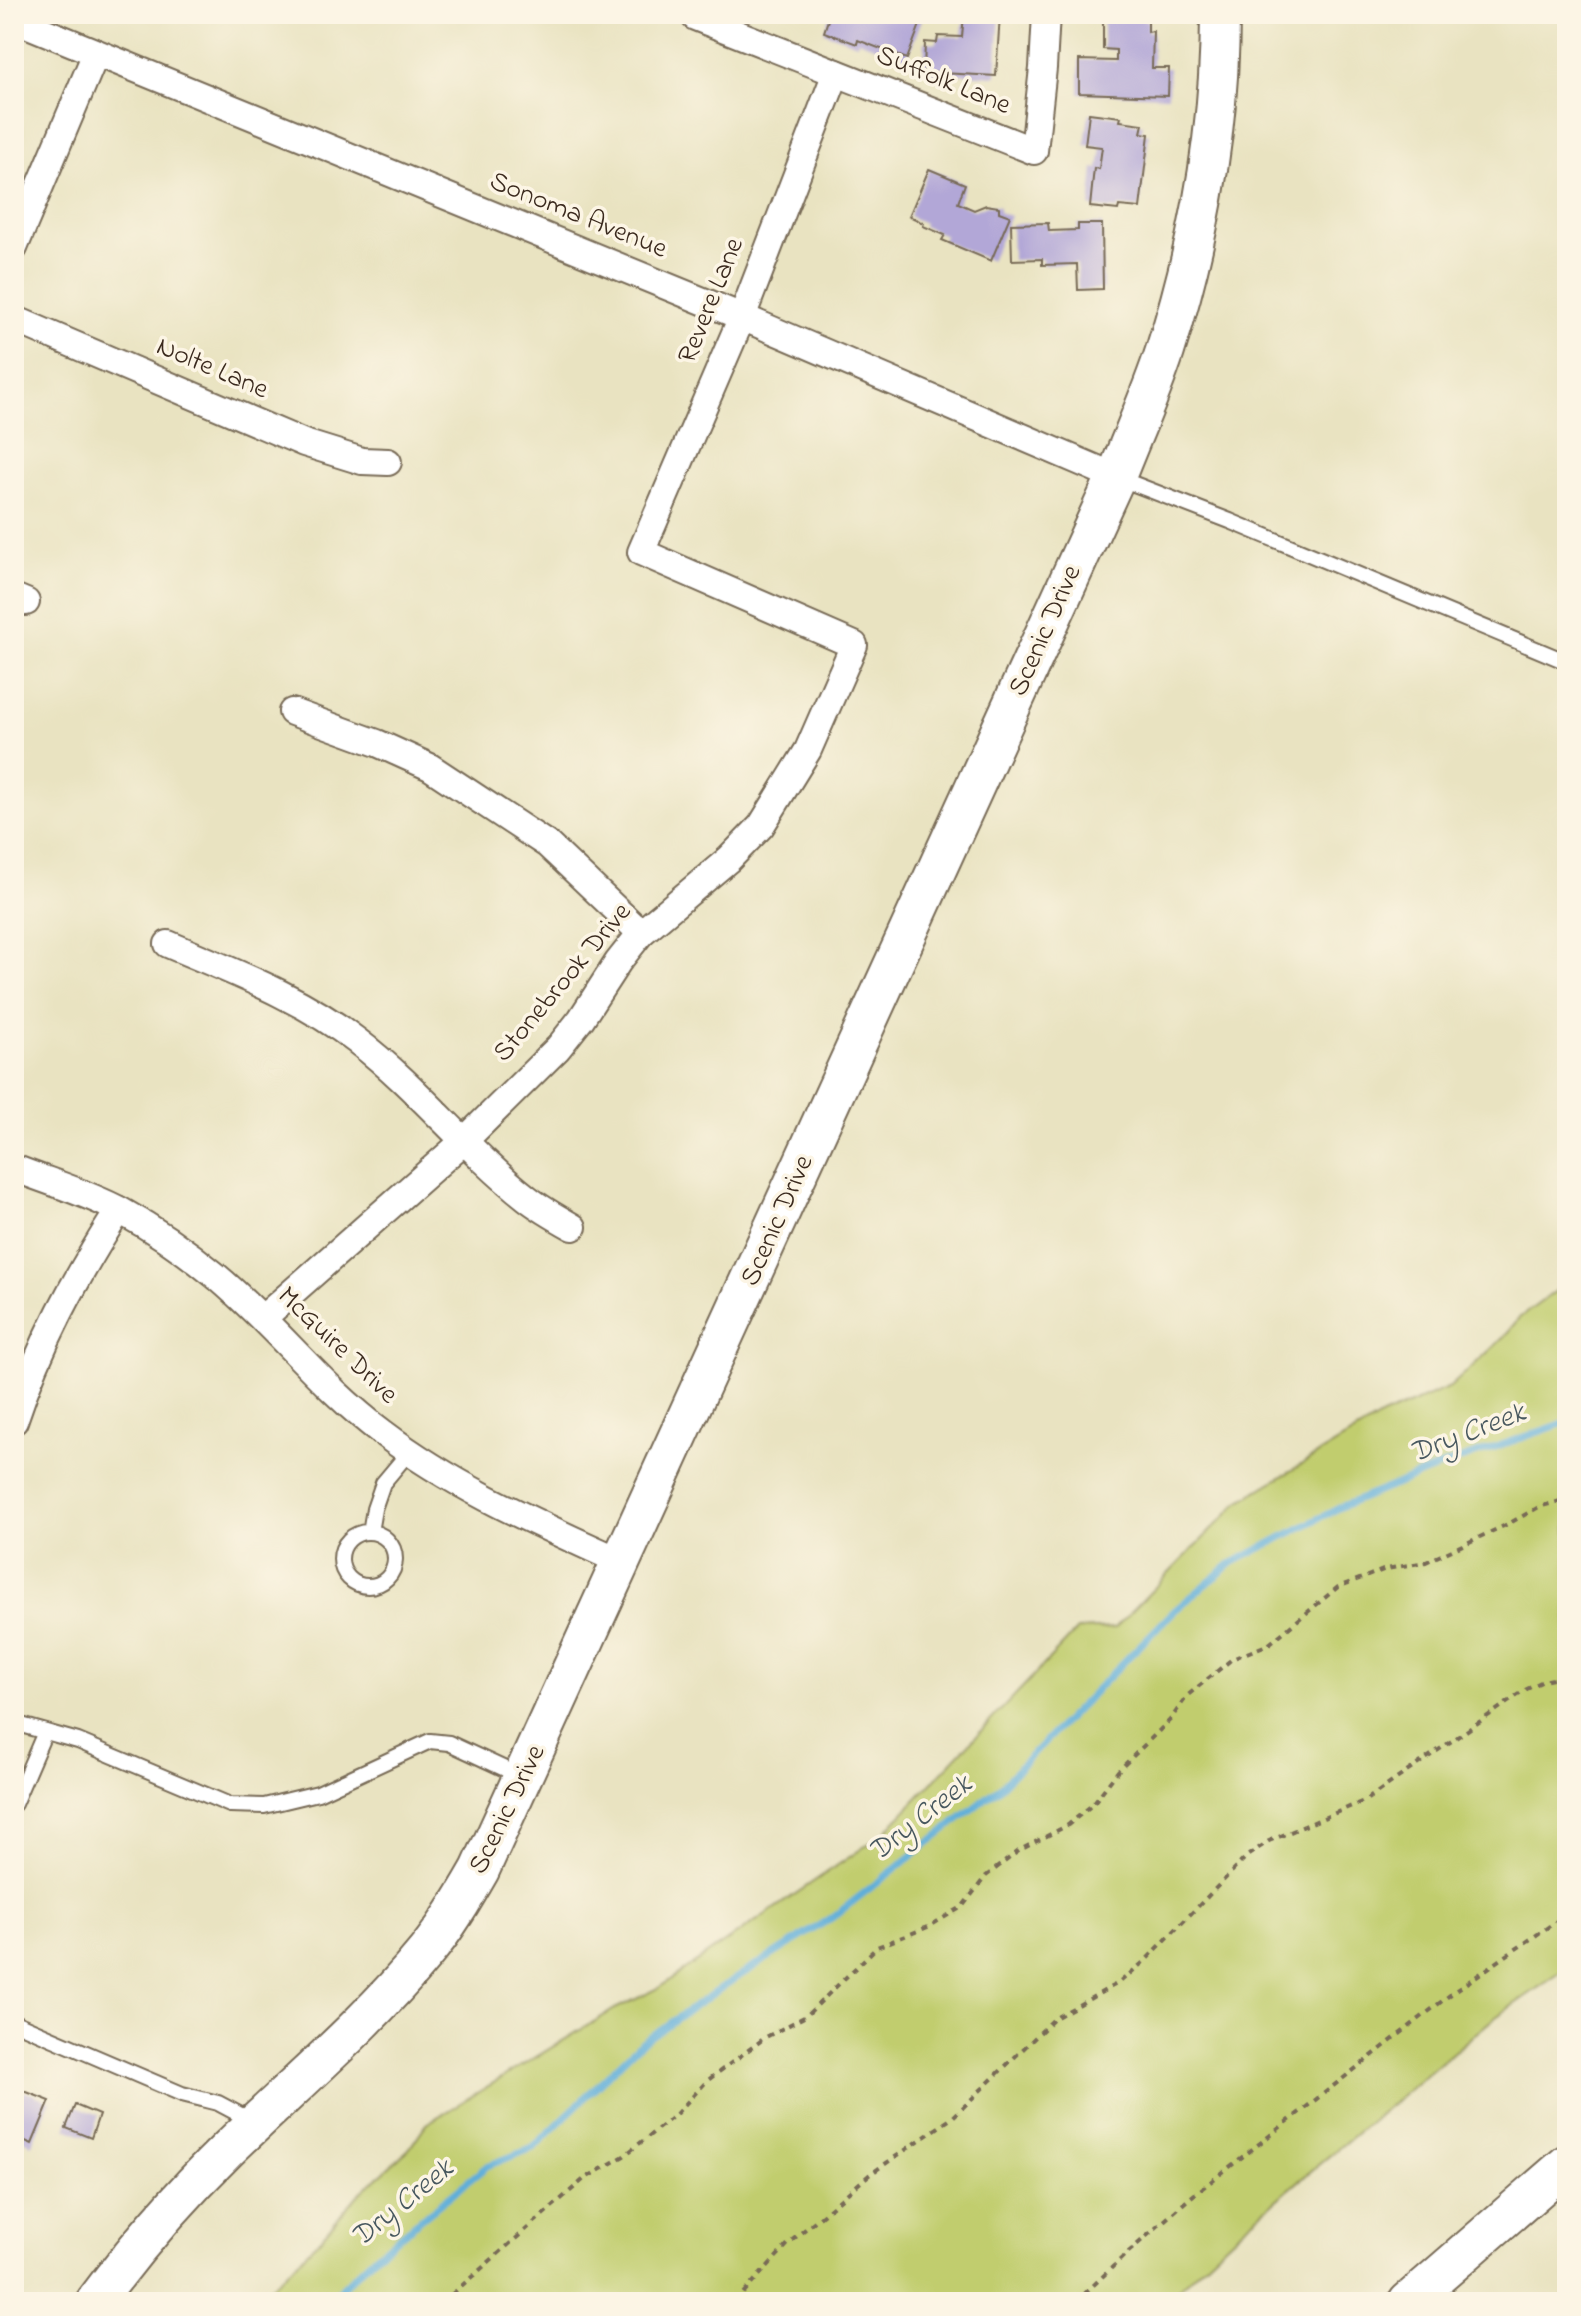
<svg xmlns="http://www.w3.org/2000/svg" width="1581" height="2316" viewBox="0 0 1581 2316" font-family="'Indie Flower',sans-serif">
	<rect width="100%" height="100%" fill="#fcf5e5"/>
	<filter id="ink" filterUnits="userSpaceOnUse"><feTurbulence type="fractalNoise" baseFrequency=".0125" numOctaves="2"/><feDisplacementMap in="SourceGraphic" scale="16" xChannelSelector="R" yChannelSelector="G"/><feConvolveMatrix kernelMatrix="1 2 1 2 8 2 1 2 1" color-interpolation-filters="sRGB"/></filter>
	<filter id="wash" filterUnits="userSpaceOnUse"><feTurbulence type="fractalNoise" baseFrequency=".006" numOctaves="4" result="noise"/><feDisplacementMap in="SourceGraphic" scale="32" xChannelSelector="R" yChannelSelector="G"/><feGaussianBlur stdDeviation="1.8" result="paint"/><feColorMatrix in="noise" values="0 0 0 0 0 0 0 0 0 0 0 0 0 0 0 0 0 1.4 0 .05"/><feComposite in="paint" operator="in"/></filter>
	<g filter="url(#wash)">
		<rect width="100%" height="100%" fill="#e9e3c1"/>
		<polygon fill="#c1cd6e" stroke="#7e7c46" stroke-width="2" points="1567,1283 1567,1968 1493,2019 1244,2227 1164,2302 249,2302 275,2283 320,2239 358,2195 409,2149 426,2124 615,2009 657,1989 883,1834 1077,1630 1115,1628 1239,1502 1382,1416 1450,1387 1502,1339 1519,1318"/>
		<g fill="none" stroke-linecap="round" stroke-linejoin="round">
			<polyline stroke="#5faed9" stroke-width="7" points="327,2302 376,2255 487,2166 533,2148 642,2042 730,1982 833,1917 998,1789 1174,1611 1232,1563 1343,1506 1447,1464 1567,1422"/>
		</g>
		<g id="blocks">
			<g fill="#b2a7d7">
				<polygon points="830,14 924,14 907,59 858,40 857,44 824,32"/>
				<polygon points="964,14 1000,14 996,76 924,72 925,42 937,43 938,36 962,37"/>
				<polygon points="1132,14 1142,14 1142,20 1148,20 1148,32 1153,31 1152,68 1169,68 1168,96 1079,93 1079,60 1116,61 1116,50 1103,49 1103,16 1131,17"/>
				<polygon points="1089,113 1121,117 1120,121 1143,124 1141,133 1149,134 1140,208 1119,206 1118,210 1090,207 1094,168 1099,169 1102,147 1085,145"/>
				<polygon points="929,169 965,184 958,203 974,210 986,205 999,207 999,212 1010,216 991,261 942,240 945,235 923,226 924,223 909,216"/>
				<polygon points="1048,223 1049,231 1078,230 1078,224 1102,224 1103,289 1078,290 1077,264 1042,265 1042,259 1012,260 1011,224"/>
				<polygon points="24,2091 50,2101 32,2144 14,2136 14,2116"/>
				<polygon points="75,2105 99,2115 91,2138 66,2128"/>
			</g>
		</g>
	</g>
	<g filter="url(#ink)">
		<use href="#blocks" fill-opacity="0" stroke="#786b57" stroke-width="2"/>
		<g fill="none" stroke-linecap="round" stroke-linejoin="round">
			<defs>
				<g id="lane">
					<polyline points="1116,477 1230,521 1567,662"/>
					<polyline points="370,1532 374,1509 383,1483 409,1452"/>
					<circle cx="368" cy="1559" r="27"/>
					<polyline points="14,1723 78,1741 230,1805 264,1806 318,1793 430,1741 449,1743 520,1776"/>
					<polyline points="14,1804 45,1732"/>
					<polyline points="14,2022 182,2094 218,2103 252,2121"/>
				</g>
				<g id="street">
					<polyline points="696,14 695,17 1034,151 1043,68 1046,14"/>
					<polyline points="14,19 742,317 1116,477"/>
					<polyline points="14,248 96,53"/>
					<polyline points="14,319 304,443 362,461 388,462"/>
					<polyline points="14,597 26,602"/>
					<polyline points="292,712 377,743 430,767 548,845 641,933"/>
					<path d="M168,944C233,972 301,997 357,1041C419,1088 466,1150 527,1198C541,1209 557,1218 573,1227"/>
					<path d="M14,1168C49,1182 88,1193 121,1211C154,1229 187,1252 216,1276C275,1325 321,1387 383,1433C457,1489 539,1524 622,1562"/>
					<polyline points="263,1318 464,1141 558,1048 581,1019 618,962 641,933 729,859 761,826 808,750 854,645 641,552 742,317 836,73"/>
					<path d="M14,1421C39,1345 76,1277 119,1210"/>
				</g>
				<g id="secondary">
					<path d="M95,2302C135,2248 179,2197 227,2150C294,2085 367,2024 426,1952C447,1927 464,1898 480,1870L1116,477C1132,436 1151,394 1165,351C1200,241 1220,130 1220,14"/>
					<polyline points="1408,2302 1567,2164"/>
				</g>
			</defs>
			<use href="#lane" stroke="#786b57" stroke-width="18"/>
			<use href="#street" stroke="#786b57" stroke-width="30"/>
			<use href="#secondary" stroke="#786b57" stroke-width="42"/>
			<g stroke="#786b57" stroke-width="4" stroke-dasharray="6 6" stroke-linecap="butt">
				<polyline points="443,2302 584,2179 624,2156 675,2115 708,2080 766,2037 806,2016 877,1947 928,1927 962,1907 986,1876 1020,1850 1068,1825 1092,1805 1118,1771 1170,1720 1188,1695 1232,1659 1269,1644 1338,1587 1386,1569 1426,1562 1510,1523 1539,1507 1567,1499"/>
				<polyline points="735,2302 789,2243 869,2175 952,2118 1055,2018 1120,1982 1146,1960 1247,1856 1269,1841 1366,1800 1527,1689 1543,1681 1567,1676"/>
				<polyline points="1076,2302 1124,2256 1191,2197 1455,1991 1567,1914"/>
			</g>
			<use href="#lane" stroke="#fff" stroke-width="14"/>
			<use href="#street" stroke="#fff" stroke-width="26"/>
			<use href="#secondary" stroke="#fff" stroke-width="38"/>
		</g>
	</g>
	<g text-anchor="middle" dominant-baseline="central" stroke-width="7" stroke-linejoin="round" paint-order="stroke">
		<g font-size="28" fill="#3b2a1e" stroke="#fcf5e5">
			<text transform="translate(943 81) rotate(22)">Suffolk Lane</text>
			<text transform="translate(578 216) rotate(22)">Sonoma Avenue</text>
			<text transform="translate(712 301) rotate(-68)">Revere Lane</text>
			<text transform="translate(212 369) rotate(23)">Nolte Lane</text>
			<text transform="translate(1046 631) rotate(-66)">Scenic Drive</text>
			<text transform="translate(563 983) rotate(-50)">Stonebrook Drive</text>
			<text transform="translate(778 1221) rotate(-66)">Scenic Drive</text>
			<text transform="translate(337 1346) rotate(44)">McGuire Drive</text>
			<text transform="translate(508 1810) rotate(-64)">Scenic Drive</text>
		</g>
		<g font-size="30" font-style="italic" fill="#48585f" stroke="#fcf5e5">
			<text transform="translate(1468 1434) rotate(-21)">Dry Creek</text>
			<text transform="translate(921 1819) rotate(-38)">Dry Creek</text>
			<text transform="translate(403 2204) rotate(-39)">Dry Creek</text>
		</g>
	</g>
	<rect width="1581" height="2316" fill="none" stroke="#fcf5e5" stroke-width="48"/>
</svg>
